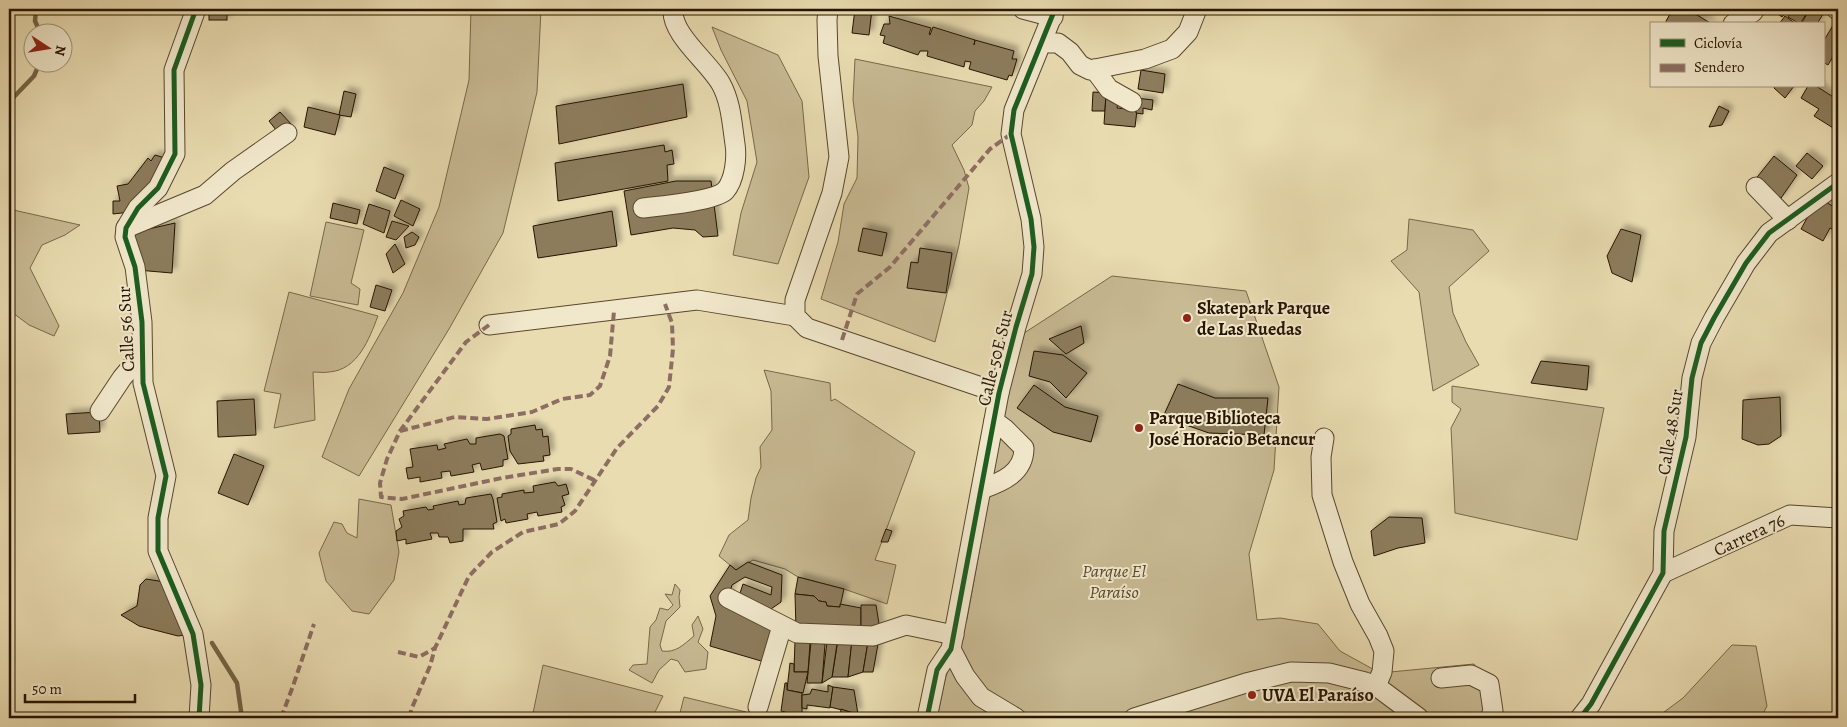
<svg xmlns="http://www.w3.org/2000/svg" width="1847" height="727" viewBox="0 0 1847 727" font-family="Alegreya,serif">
	<defs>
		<filter id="shadow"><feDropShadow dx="4.5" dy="-4.5" stdDeviation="2.5" flood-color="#0004"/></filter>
	</defs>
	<rect width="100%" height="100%" fill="#e9dcb1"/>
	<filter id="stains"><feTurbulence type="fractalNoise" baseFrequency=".004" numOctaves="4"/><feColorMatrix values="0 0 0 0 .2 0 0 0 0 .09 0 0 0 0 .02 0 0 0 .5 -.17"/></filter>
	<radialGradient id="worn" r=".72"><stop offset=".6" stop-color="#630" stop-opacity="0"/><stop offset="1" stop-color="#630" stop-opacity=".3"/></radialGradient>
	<g fill="#c8ba93" stroke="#78684a">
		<polygon points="471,9 541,9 537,92 503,233 449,329 359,476 322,457 349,389 403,293 439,207 469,80"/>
		<polygon points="712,27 778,55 802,101 809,177 778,264 733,255 741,213 757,162 747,101 721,50"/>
		<polygon points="855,59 992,87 984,101 975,111 972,125 952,145 964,170 969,188 959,245 935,342 821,299 838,242 844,204 857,178 858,137 853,100"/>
		<polygon points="9,209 80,225 65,235 42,245 30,268 59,326 54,336 29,325 9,310"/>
		<polygon points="1409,219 1473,230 1489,251 1449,287 1453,313 1466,342 1479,365 1433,391 1419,292 1391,261 1407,250"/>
		<polygon points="326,222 364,230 351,283 360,289 358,305 310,296"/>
		<polygon points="1112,276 1246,291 1279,387 1274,470 1249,554 1257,620 1280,618 1318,624 1340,651 1380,673 1474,664 1491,696 1485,718 937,718 945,679 967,619 1018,337"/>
		<path d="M289,292L378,316C369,339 358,370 329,372C324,373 318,372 313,372L315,420L274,428L281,394L264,391Z"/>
		<polygon points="764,370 830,383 831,401 835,399 915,452 875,560 896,565 887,604 844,589 798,577 785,569 753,560 736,570 719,556 729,535 748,520 751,498 756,478 761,467 760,447 772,430 771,391"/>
		<polygon points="1452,386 1604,408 1577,540 1455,513 1451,428 1461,409 1452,402"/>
		<polygon points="359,499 391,505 399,552 394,580 369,614 352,611 326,581 319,553 334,522 342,524 347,533 357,538"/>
		<path d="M675,584L680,590L679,597L680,607L666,621L660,645L662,651C676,653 683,645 694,636L692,625L698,616L703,629L698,642L708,652L706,669L685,672L678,661L671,659L659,670L652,683L629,670L633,665L647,664L650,627L656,620L660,608L668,610L673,605L665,594L672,595Z"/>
		<polygon points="1732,645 1756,646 1767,706 1761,718 1656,718 1683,698"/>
		<polygon points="543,665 663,696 652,718 532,718"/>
		<polygon points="684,697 746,712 745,718 681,718 679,717"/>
	</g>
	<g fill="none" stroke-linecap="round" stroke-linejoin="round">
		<g stroke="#746446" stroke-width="4.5">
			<polyline points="36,9 35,21 40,32"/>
			<polyline points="9,102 34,76 40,62"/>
			<polyline points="212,643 237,683 242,718"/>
		</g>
	</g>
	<g fill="#8c7c5c" stroke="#271500" filter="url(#shadow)">
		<rect x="209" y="9" width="18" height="11"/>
		<polygon points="855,9 872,9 869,35 852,33"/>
		<polygon points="1673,9 1687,9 1712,24 1667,24 1666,21"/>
		<polygon points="1771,9 1788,9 1782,17"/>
		<polygon points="1793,9 1809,9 1800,24 1788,17"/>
		<polygon points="1810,9 1814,9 1823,14 1817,24 1801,24"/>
		<polygon points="889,16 931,28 929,34 930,35 933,27 975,40 974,45 975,40 1014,51 1012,59 1017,59 1012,76 1009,75 1007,80 969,69 971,62 965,61 964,67 927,56 928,51 920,51 918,55 883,43 885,36 880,35 884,24 890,24"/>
		<polygon points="1785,16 1796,24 1779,24"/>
		<polygon points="1835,22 1838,24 1838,48 1828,65 1823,62 1823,42"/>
		<polygon points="1141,70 1165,74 1163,93 1138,89"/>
		<polygon points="683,84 687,117 559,144 556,106"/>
		<polygon points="1775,86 1794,86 1785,98 1774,88"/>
		<polygon points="1808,86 1816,86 1838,100 1838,131 1814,116 1819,109 1801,98"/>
		<polygon points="344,91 356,94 351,117 339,115"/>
		<polygon points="1093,92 1106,93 1105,111 1092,111"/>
		<polygon points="1106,95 1119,96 1117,108 1137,110 1135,127 1104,124"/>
		<polygon points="1136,98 1153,100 1152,110 1143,108 1143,114 1136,113"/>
		<polygon points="1719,106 1729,111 1722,125 1709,127"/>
		<polygon points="308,107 340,115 335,135 304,127"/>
		<polygon points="280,112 292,125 280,135 269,121"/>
		<polygon points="664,145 665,152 672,150 674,164 667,165 668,181 558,201 555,163"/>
		<polygon points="1807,153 1823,166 1812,179 1796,166"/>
		<polygon points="155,155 168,159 130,212 113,214 113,201 120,201 117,186 128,184 148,158 151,161"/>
		<polygon points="1774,156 1797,175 1779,201 1754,181"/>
		<polygon points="384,167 404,175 395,199 376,191"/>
		<polygon points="676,181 711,181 718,236 703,237 695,230 673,228 631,235 624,191"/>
		<polygon points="401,200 420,209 413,226 394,216"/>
		<polygon points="1822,200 1836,208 1838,206 1838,232 1830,228 1823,241 1801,229 1812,209 1816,211"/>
		<polygon points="333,203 360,210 357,224 330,218"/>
		<polygon points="369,204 390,211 384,233 363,224"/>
		<polygon points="612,211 617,246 538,258 533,226"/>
		<polygon points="392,221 409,226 396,240 386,237"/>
		<polygon points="175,223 172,273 137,270 131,233"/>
		<polygon points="863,228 887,233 882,256 858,251"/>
		<polygon points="1621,229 1641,235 1632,282 1612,273 1607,256"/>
		<polygon points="412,232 419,237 415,245 406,248 404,237"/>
		<polygon points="395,244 405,264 393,273 386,254"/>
		<polygon points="920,248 952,253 946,293 907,288 911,262 918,263"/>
		<polygon points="376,285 392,290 385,311 370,307"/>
		<polygon points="1081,326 1084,343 1066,354 1049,339"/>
		<polygon points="1034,351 1063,355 1087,373 1066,398 1050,382 1029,376"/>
		<polygon points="1541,361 1589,366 1587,390 1531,383"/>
		<polygon points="1178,384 1215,398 1268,398 1264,435 1209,433 1163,417"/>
		<polygon points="1034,385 1065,407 1098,416 1091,442 1053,432 1017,408"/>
		<polygon points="1780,397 1781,436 1769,444 1758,445 1742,439 1743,400"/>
		<polygon points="254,399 256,435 218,437 217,401"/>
		<polygon points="99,412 100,432 68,434 66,414"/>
		<polygon points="535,425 536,430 542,429 543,437 548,436 550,455 543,456 544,461 518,464 510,451 508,436 511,434 511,429"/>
		<polygon points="500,434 504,436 508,459 503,460 503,466 482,470 480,463 472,465 474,472 451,476 450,471 441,472 442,478 420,482 420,477 408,479 406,468 413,467 410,449 437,445 438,450 446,448 444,444 467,439 470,444 476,444 476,438"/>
		<polygon points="234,454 264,466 248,505 218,493"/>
		<polygon points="555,482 558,486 566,484 569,494 562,496 565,505 561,507 562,512 538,516 537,512 527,514 528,519 506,523 505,519 501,521 497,498 502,497 502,494 524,490 524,493 534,492 533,486"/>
		<polygon points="491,494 493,499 497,522 493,524 494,529 463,529 463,541 450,543 448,537 439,537 438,533 430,533 432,539 406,544 406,539 397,541 396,531 402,527 399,519 404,516 403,511 426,507 428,510 434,509 433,506 458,501 459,505 465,504 466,498"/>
		<polygon points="1389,517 1422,518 1425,543 1398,548 1374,556 1371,531"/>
		<polygon points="886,529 892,531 888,542 881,542"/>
		<polygon points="748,562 782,575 781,602 771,609 739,596 743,584 771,595 772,587 745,577 732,585 725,607 773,629 768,663 710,646 716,616 710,596 730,565 736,570"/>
		<polygon points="798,577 844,589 840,607 827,606 826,602 819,601 814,596 795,594"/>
		<polygon points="146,579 171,583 193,634 178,636 139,626 121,615 137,606 140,585"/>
		<polygon points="795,594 814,596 819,601 826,602 827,606 840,607 840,604 861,608 861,628 796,629"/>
		<polygon points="861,605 876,605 880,630 861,628"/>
		<polygon points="795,640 810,643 808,672 794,672"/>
		<polygon points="838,640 852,640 848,677 832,677"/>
		<polygon points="852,640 868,642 863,672 848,677"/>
		<polygon points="811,642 825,644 822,683 807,683"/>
		<polygon points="827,642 837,644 832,677 822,683"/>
		<polygon points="868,642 878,644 873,672 863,672"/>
		<polygon points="790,663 794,664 794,672 808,672 803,693 787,690"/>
		<polygon points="785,683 787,683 787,690 802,693 802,717 781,711"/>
		<polygon points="828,685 833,687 830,708 807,705 807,709 802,708 802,695 810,694 812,689 828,692"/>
		<polygon points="833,687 854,690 858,714 830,707"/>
		<polygon points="841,709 850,712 850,718 840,718"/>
	</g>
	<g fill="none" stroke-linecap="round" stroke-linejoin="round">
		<defs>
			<g id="minor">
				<polyline points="196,9 174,70 175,154 158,188 138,208 126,228 125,237 135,267 142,322 143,383 166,476 158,518 158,551 193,634 201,685 199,718"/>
				<polyline points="828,9 827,20 828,56 839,157 832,193 795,300 795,316 807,328 999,393"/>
				<polyline points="1023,9 1053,17"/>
				<polyline points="1836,9 1838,10"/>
				<polyline points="1733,24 1753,12 1755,9"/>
				<polyline points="1044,39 1049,43 1058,43 1070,52 1080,65 1090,70 1145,59 1172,49 1188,32 1197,9"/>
				<polyline points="1094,69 1109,89 1132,102"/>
				<polyline points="1756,187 1788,220"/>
				<path d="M643,208C660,206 714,201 725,191C735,180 737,157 735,144C732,124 731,102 721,84C709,62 671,35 673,9"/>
				<polyline points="126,228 205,195 233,171 287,133"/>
				<polyline points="489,325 697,300 795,316"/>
				<polyline points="100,411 122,378 142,354"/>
				<polyline points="1324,438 1321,457 1322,495 1343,562 1360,604 1378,636 1384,651 1382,672 1376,686"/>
				<path d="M982,489C1002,482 1024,473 1024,448L1005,429L994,421"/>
				<polyline points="1663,573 1790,515 1838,518"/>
				<polyline points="728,598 797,633 873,636 906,625 954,635"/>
				<polyline points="951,649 965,676 981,697 1016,718"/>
				<polyline points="1441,678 1471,675 1489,684 1493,711 1490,718"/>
				<polyline points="758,707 782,626"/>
				<polyline points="927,718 937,670 951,649 999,393 1016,327 1032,274 1034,247 1031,219 1011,134 1014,110 1055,9"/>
				<polyline points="1134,718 1246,683 1291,672 1329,673 1365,682 1376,686 1419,718"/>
				<polyline points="1580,718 1591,704 1663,573 1664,531 1686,437 1692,378 1701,343 1714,318 1746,263 1769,233 1838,183"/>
			</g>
		</defs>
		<use href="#minor" stroke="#58472c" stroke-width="21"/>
		<use href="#minor" stroke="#f1e8cc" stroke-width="19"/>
		<g stroke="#8d6e63" stroke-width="4" stroke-dasharray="8 4" stroke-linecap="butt">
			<polyline points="489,325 466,342 400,431 387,459 380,483 381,497 402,499 502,478 558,469 571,469 596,481"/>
			<polyline points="842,340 857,294 890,267 990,149 1011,134"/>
			<polyline points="400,431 455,417 487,419 532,412 562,399 590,395 600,386 610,356 614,311"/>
			<polyline points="398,652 419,657 435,648"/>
			<polyline points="281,718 293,686 314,624"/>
			<polyline points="410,718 411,710 430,666 435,648 469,576 492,552 523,532 559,524 575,511 617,448 658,406 669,387 673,349 672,323 665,304"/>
		</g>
		<defs>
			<g id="cycleway">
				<polyline points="196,9 174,70 175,154 158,188 138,208 126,228 125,237 135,267 142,322 143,383 166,476 158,518 158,551 193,634 201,685 199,718"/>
				<polyline points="927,718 937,670 951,649 999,393 1016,327 1032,274 1034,247 1031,219 1011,134 1014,110 1055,9"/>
				<polyline points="1580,718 1591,704 1663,573 1664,531 1686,437 1692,378 1701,343 1714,318 1746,263 1769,233 1838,183"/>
			</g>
		</defs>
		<use href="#cycleway" stroke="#f1e8cc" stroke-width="8"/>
		<use href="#cycleway" stroke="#1b5e20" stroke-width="5"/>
	</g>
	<g fill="#8f2418" stroke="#f1e8cc" stroke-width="2">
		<circle cx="1187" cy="318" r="5"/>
		<circle cx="1139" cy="428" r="5"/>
		<circle cx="1252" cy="695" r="5"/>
	</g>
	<g text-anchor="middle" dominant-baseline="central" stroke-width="4" stroke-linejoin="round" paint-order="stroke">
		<g font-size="18" font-weight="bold" fill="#271500" stroke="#f1e8cc" text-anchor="start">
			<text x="1197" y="308">Skatepark Parque<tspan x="1197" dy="21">de Las Ruedas</tspan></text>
			<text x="1149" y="418">Parque Biblioteca<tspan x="1149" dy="21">José Horacio Betancur</tspan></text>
			<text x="1262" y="695">UVA El Paraíso</text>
		</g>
		<g font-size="18" fill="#271500" stroke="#f1e8cc">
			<text transform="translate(126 329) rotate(-93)">Calle 56 Sur</text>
			<text transform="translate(995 358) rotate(-76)">Calle 50E Sur</text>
			<text transform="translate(1670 432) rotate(-81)">Calle 48 Sur</text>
			<text transform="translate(1749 535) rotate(-25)">Carrera 76</text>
		</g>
		<g font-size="18" font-style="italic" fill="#57472c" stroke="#f1e8cc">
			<text x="1114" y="571">Parque El<tspan x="1114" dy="21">Paraíso</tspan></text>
		</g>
	</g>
	<rect width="1847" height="727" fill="none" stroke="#e9dcb1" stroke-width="30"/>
	<rect x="10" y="10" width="1827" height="707" fill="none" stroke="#271500" stroke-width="2.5"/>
	<rect x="15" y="15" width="1817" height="697" fill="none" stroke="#271500"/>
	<rect x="1650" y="22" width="175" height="65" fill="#f1e8cc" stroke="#a0947a"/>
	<rect x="1660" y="39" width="25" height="8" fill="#1b5e20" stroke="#a0947a"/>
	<text x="1694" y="48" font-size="15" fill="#271500">Ciclovía</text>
	<rect x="1660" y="64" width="25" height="8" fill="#8d6e63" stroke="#a0947a"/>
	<text x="1694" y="72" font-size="15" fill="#271500">Sendero</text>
	<g transform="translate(48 48) rotate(102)"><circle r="24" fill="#f1e8cc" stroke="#a0947a"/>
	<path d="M0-4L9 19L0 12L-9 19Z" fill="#8f2418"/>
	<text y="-8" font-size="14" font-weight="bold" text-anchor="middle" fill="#271500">N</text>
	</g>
	<path d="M25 694v8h110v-8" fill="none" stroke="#271500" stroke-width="2.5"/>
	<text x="32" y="694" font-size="15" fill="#271500" stroke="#f1e8cc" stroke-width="4" paint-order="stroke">50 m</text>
	<rect width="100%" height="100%" filter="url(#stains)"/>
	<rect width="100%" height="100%" fill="url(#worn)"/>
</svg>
